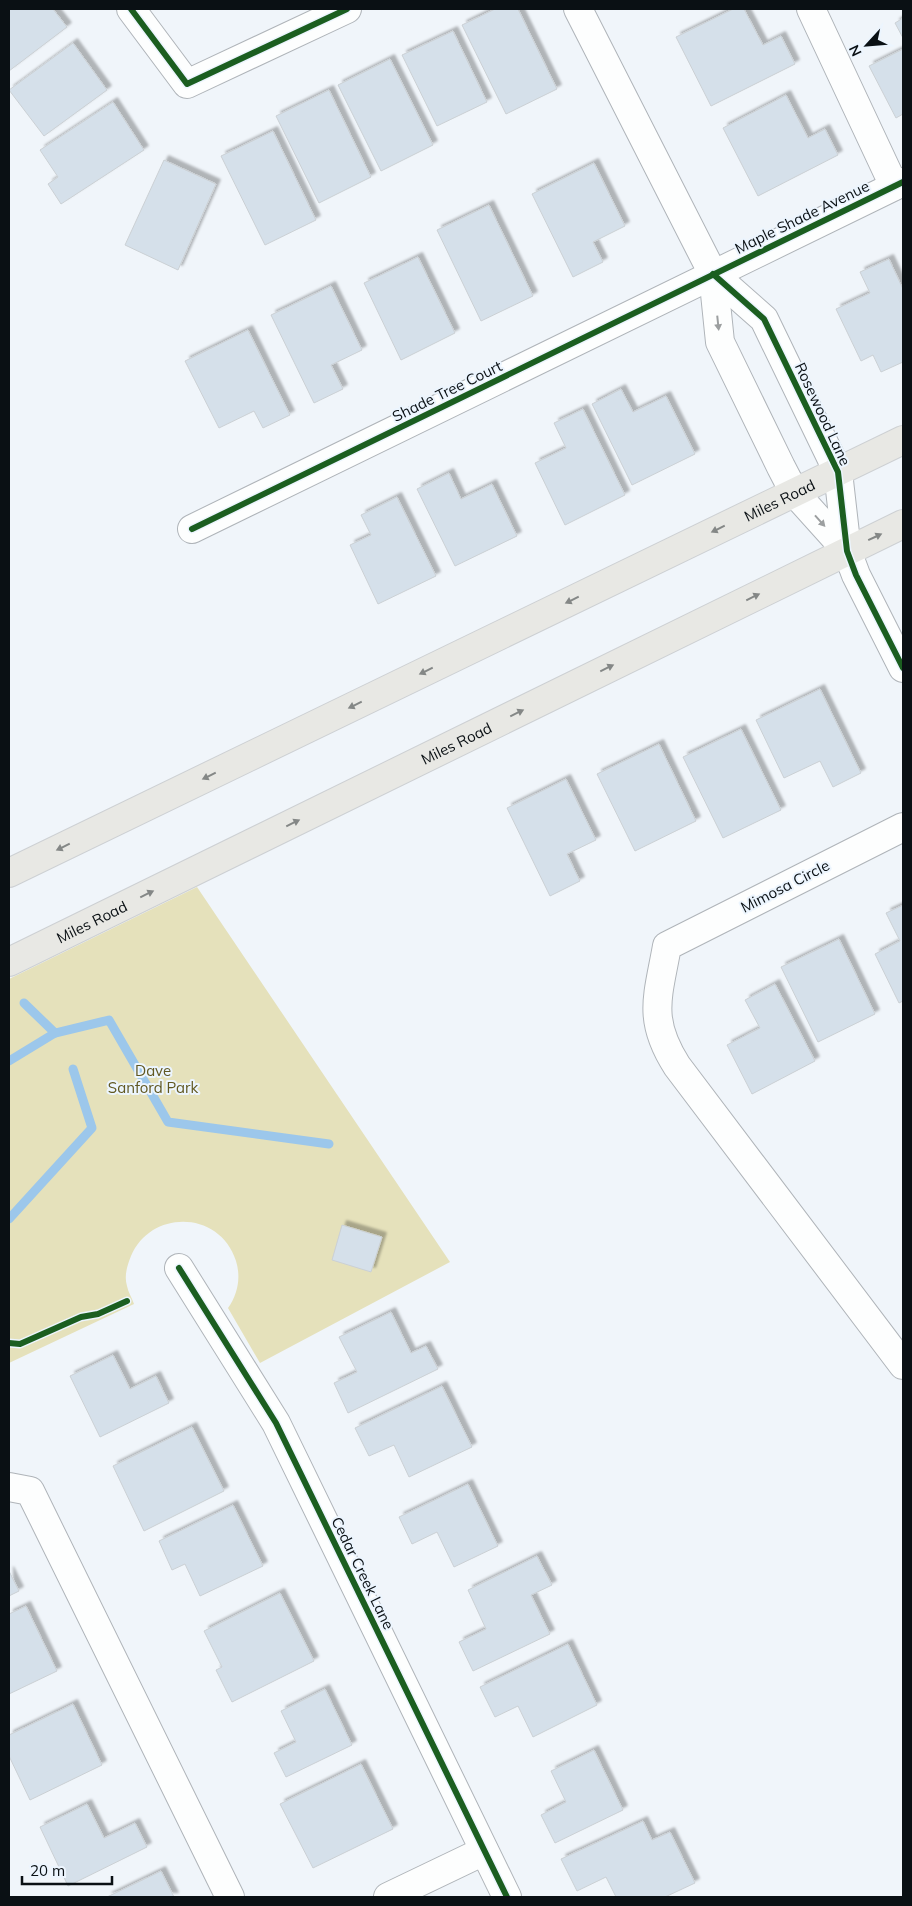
<svg xmlns="http://www.w3.org/2000/svg" width="912" height="1906" viewBox="0 0 912 1906" font-family="Mulish,sans-serif">
	<defs>
		<filter id="shadow"><feDropShadow dx="4.5" dy="-4.5" stdDeviation="1" flood-color="#0004"/></filter>
	</defs>
	<rect width="100%" height="100%" fill="#f0f5fa"/>
	<path fill="#e5e1bb" d="M197,887L450,1262L260,1363L228,1308C238,1294 241,1277 236,1261C220,1210 151,1209 131,1256C127,1266 124,1276 127,1286C128,1292 132,1298 134,1304L9,1363V979Z"/>
	<g fill="none" stroke-linecap="round" stroke-linejoin="round">
		<g stroke="#9cc7eb" stroke-width="9">
			<polyline points="55,1033 109,1020 168,1122 329,1144"/>
			<polyline points="9,1061 55,1033 24,1003"/>
			<polyline points="9,1219 92,1128 73,1069"/>
		</g>
	</g>
	<g fill="#d5e0ea" stroke="#cbd0d4" filter="url(#shadow)">
		<polygon points="9,9 53,9 67,27 9,71"/>
		<polygon points="495,9 518,9 557,89 506,114 462,25"/>
		<polygon points="733,9 744,9 763,45 781,36 795,64 711,106 676,37"/>
		<polygon points="903,18 903,38 895,23"/>
		<polygon points="453,31 487,102 437,126 402,55"/>
		<polygon points="73,43 107,90 44,136 9,90"/>
		<polygon points="903,49 903,114 896,118 869,66"/>
		<polygon points="390,59 433,145 381,171 338,85"/>
		<polygon points="329,90 371,177 319,203 276,116"/>
		<polygon points="786,95 808,138 825,129 838,155 758,196 723,128"/>
		<polygon points="113,102 144,150 61,204 48,184 58,177 40,150"/>
		<polygon points="273,131 316,220 265,245 221,156"/>
		<polygon points="164,160 216,184 178,270 125,245"/>
		<polygon points="594,163 625,226 593,242 603,262 573,277 532,194"/>
		<polygon points="489,205 533,296 481,321 437,230"/>
		<polygon points="418,257 455,333 401,360 364,283"/>
		<polygon points="889,259 903,289 903,362 881,372 873,355 861,361 836,309 870,293 860,272"/>
		<polygon points="331,286 362,350 331,365 343,389 314,403 271,315"/>
		<polygon points="248,330 290,415 263,428 254,411 219,428 185,361"/>
		<polygon points="621,389 633,412 666,396 695,454 632,485 592,404"/>
		<polygon points="583,409 625,495 565,525 535,463 566,448 554,423"/>
		<polygon points="449,473 461,499 492,484 517,536 455,566 417,489"/>
		<polygon points="397,497 436,576 378,604 350,545 371,535 361,515"/>
		<polygon points="820,689 861,773 833,787 820,761 784,778 756,720"/>
		<polygon points="741,729 781,810 723,838 683,757"/>
		<polygon points="659,744 696,821 635,851 597,774"/>
		<polygon points="566,779 596,840 567,854 580,881 550,896 507,808"/>
		<polygon points="903,905 903,1001 899,1003 875,954 900,941 886,913"/>
		<polygon points="839,939 875,1014 818,1042 781,967"/>
		<polygon points="775,984 815,1061 752,1094 727,1045 760,1028 745,1000"/>
		<polygon points="342,1225 382,1237 371,1272 332,1260"/>
		<polygon points="391,1312 411,1353 426,1346 438,1369 348,1413 334,1383 357,1372 339,1337"/>
		<polygon points="113,1355 130,1389 156,1376 169,1403 100,1437 70,1376"/>
		<polygon points="442,1386 472,1447 409,1477 394,1445 369,1456 355,1428"/>
		<polygon points="192,1427 224,1491 144,1531 113,1466"/>
		<polygon points="468,1484 498,1546 454,1567 437,1532 412,1544 399,1517"/>
		<polygon points="233,1505 263,1566 200,1596 185,1564 172,1570 159,1541"/>
		<polygon points="537,1556 552,1585 531,1595 550,1634 473,1671 459,1642 486,1629 468,1590"/>
		<polygon points="9,1571 19,1591 9,1596"/>
		<polygon points="280,1593 314,1661 232,1702 216,1670 222,1667 204,1631"/>
		<polygon points="26,1606 57,1671 9,1694 9,1614"/>
		<polygon points="568,1644 597,1705 533,1737 518,1706 495,1717 480,1687"/>
		<polygon points="325,1689 352,1745 286,1777 274,1753 296,1742 281,1711"/>
		<polygon points="73,1704 102,1765 30,1800 9,1756 9,1735"/>
		<polygon points="594,1750 623,1810 555,1843 541,1815 566,1802 551,1771"/>
		<polygon points="361,1764 393,1829 313,1868 280,1804"/>
		<polygon points="87,1804 104,1838 135,1823 147,1847 68,1886 40,1827"/>
		<polygon points="643,1821 652,1840 670,1832 695,1883 665,1897 616,1897 606,1877 577,1891 561,1859"/>
		<polygon points="161,1871 174,1897 107,1897"/>
	</g>
	<g fill="none" stroke-linecap="round" stroke-linejoin="round">
		<defs>
			<g id="minor">
				<polyline points="131,9 187,84 347,9"/>
				<polyline points="578,9 713,274 720,342 781,467 794,492 847,551"/>
				<polyline points="811,9 894,186"/>
				<polyline points="713,274 764,319 838,472 847,551 856,575 903,668"/>
				<polyline points="192,529 903,182"/>
				<path d="M903,827L667,946C658,997 647,1019 677,1066L903,1365"/>
				<polyline points="179,1268 276,1423 507,1897"/>
				<polyline points="9,1487 30,1491 230,1897"/>
				<polyline points="388,1897 484,1851"/>
			</g>
			<g id="major">
				<path id="s1" d="M9,873L903,440"/>
				<path id="s2" d="M9,962L903,524"/>
			</g>
		</defs>
		<use href="#minor" stroke="#afb4b9" stroke-width="30"/>
		<use href="#major" stroke="#cdd0d3" stroke-width="30"/>
		<use href="#minor" stroke="#fdfefe" stroke-width="28"/>
		<use href="#major" stroke="#e8e8e4" stroke-width="28"/>
		<defs>
			<g id="cycleway">
				<polyline points="131,9 187,84 347,9"/>
				<polyline points="713,274 764,319 838,472 847,551 856,575 903,668"/>
				<polyline points="192,529 903,182"/>
				<polyline points="179,1268 276,1423 507,1897"/>
				<polyline points="9,1343 20,1344 81,1317 98,1314 127,1301"/>
			</g>
		</defs>
		<use href="#cycleway" stroke="#ecf5fe" stroke-width="9"/>
		<use href="#cycleway" stroke="#1b5e20" stroke-width="6"/>
	</g>
	<defs><path id="oneway-solid" d="M-6-.8H1V-3.2L6.5 0L1 3.2V.8H-6Z" transform="scale(1.25)"/></defs>
	<g fill="#9c9fa0">
		<use href="#oneway-solid" transform="translate(718 323) rotate(84)"/>
		<use href="#oneway-solid" transform="translate(820 521) rotate(48)"/>
	</g>
	<g fill="#848786">
		<use href="#oneway-solid" transform="translate(718 529) rotate(154)"/>
		<use href="#oneway-solid" transform="translate(875 537) rotate(-25)"/>
		<use href="#oneway-solid" transform="translate(753 597) rotate(-26)"/>
		<use href="#oneway-solid" transform="translate(572 600) rotate(154)"/>
		<use href="#oneway-solid" transform="translate(607 668) rotate(-26)"/>
		<use href="#oneway-solid" transform="translate(426 671) rotate(154)"/>
		<use href="#oneway-solid" transform="translate(355 705) rotate(154)"/>
		<use href="#oneway-solid" transform="translate(517 713) rotate(-26)"/>
		<use href="#oneway-solid" transform="translate(209 776) rotate(154)"/>
		<use href="#oneway-solid" transform="translate(293 823) rotate(-26)"/>
		<use href="#oneway-solid" transform="translate(63 847) rotate(154)"/>
		<use href="#oneway-solid" transform="translate(147 894) rotate(-26)"/>
	</g>
	<g text-anchor="middle" dominant-baseline="central" stroke-width="4" stroke-linejoin="round" paint-order="stroke">
		<g font-size="15" fill="#0a1014" stroke="#ecf5fe">
			<text transform="translate(802 217) rotate(-26)">Maple Shade Avenue</text>
			<text transform="translate(447 391) rotate(-26)">Shade Tree Court</text>
			<text transform="translate(823 414) rotate(65)">Rosewood Lane</text>
			<text stroke="none"><textPath href="#s1" startOffset="856">Miles Road</textPath></text>
			<text stroke="none"><textPath href="#s2" startOffset="498">Miles Road</textPath></text>
			<text transform="translate(785 886) rotate(-27)">Mimosa Circle</text>
			<text stroke="none"><textPath href="#s2" startOffset="92">Miles Road</textPath></text>
			<text transform="translate(363 1573) rotate(64)">Cedar Creek Lane</text>
		</g>
		<g font-size="15" fill="#615821" stroke="#ecf5fe">
			<text x="153" y="1070">Dave<tspan x="153" dy="17">Sanford Park</tspan></text>
		</g>
	</g>
	<rect width="912" height="1906" fill="none" stroke="#0a1014" stroke-width="20"/>
	<g transform="translate(867 45) rotate(244)" stroke="#ecf5fe" stroke-width="4" paint-order="stroke">
	<path d="M0-4L9 19L0 12L-9 19Z" fill="#0a1014"/>
	<text y="-8" font-size="14" font-weight="bold" text-anchor="middle" fill="#0a1014">N</text>
	</g>
	<path d="M22 1876v8h90v-8" fill="none" stroke="#0a1014" stroke-width="2.5"/>
	<text x="30" y="1876" font-size="15" fill="#0a1014" stroke="#ecf5fe" stroke-width="4" paint-order="stroke">20 m</text>
</svg>
